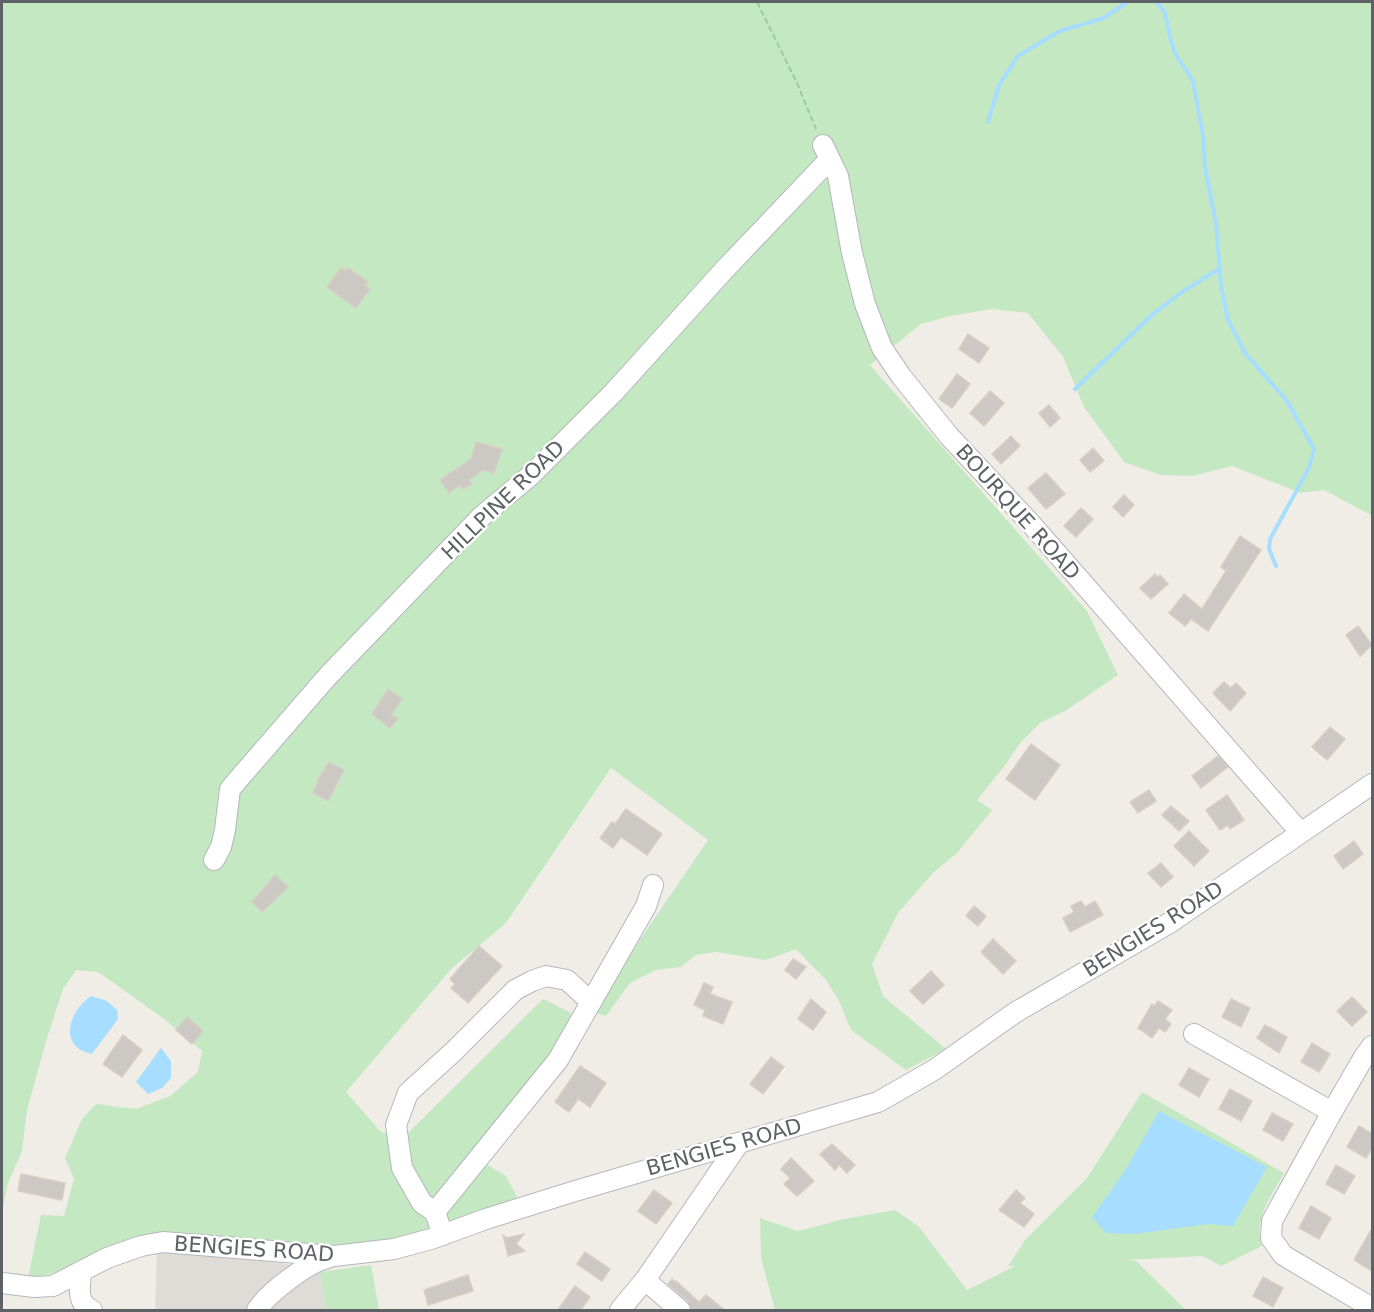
<svg xmlns="http://www.w3.org/2000/svg" width="1374" height="1312" viewBox="0 0 1374 1312" font-family="'DejaVu Sans',sans-serif">
	<rect width="100%" height="100%" fill="#f0ede6"/>
	<polygon fill="#dfdcd8" points="157,1249 281,1263 320,1272 326,1310 155,1310"/>
	<g fill="#c4e8c2">
		<polygon points="2,2 1372,2 1372,519 1371,515 1324,490 1301,493 1232,466 1192,476 1161,475 1124,462 1084,407 1063,357 1028,313 991,309 950,316 921,324 870,365 1087,611 1118,675 1065,711 1040,723 1020,743 1006,764 977,800 992,810 957,853 933,873 898,913 872,964 883,996 946,1049 906,1070 851,1030 839,1001 826,980 796,949 766,960 716,952 696,955 681,967 656,970 630,983 606,1016 587,1011 635,947 708,840 611,768 506,923 452,968 346,1092 380,1131 402,1139 543,999 571,1013 564,1037 481,1161 506,1176 518,1199 425,1235 393,1241 344,1246 252,1245 158,1239 51,1274 28,1278 41,1215 64,1216 74,1179 65,1158 82,1119 96,1104 136,1109 170,1096 198,1072 202,1051 163,1018 98,972 76,970 63,989 47,1038 27,1110 22,1151 8,1183 2,1212"/>
		<path d="M1142,1092L1284,1173C1271,1198 1253,1217 1262,1246L1221,1266L1203,1256L1125,1260L1136,1261L1186,1310H775L761,1258L760,1218L798,1231L844,1219L895,1210L919,1227L967,1290L1015,1266H1008L1025,1240L1087,1178Z"/>
		<polygon points="371,1265 379,1310 326,1310 320,1272"/>
	</g>
	<g fill="#a7ddff">
		<path d="M91,996L107,1001L117,1010L118,1019L92,1054C57,1047 69,1011 91,996Z"/>
		<polygon points="161,1048 171,1061 171,1078 162,1088 148,1094 136,1082"/>
		<polygon points="1159,1111 1267,1167 1233,1226 1207,1224 1135,1234 1106,1233 1092,1217 1126,1169"/>
	</g>
	<g fill="none" stroke-linecap="round" stroke-linejoin="round">
		<g stroke="#a7ddff" stroke-width="4">
			<polyline points="1157,2 1165,13 1171,42 1176,55 1193,81 1203,136 1205,168 1216,223 1221,285 1228,320 1245,353 1287,401 1314,449 1309,468 1270,539 1269,549 1276,566"/>
			<polyline points="988,122 999,85 1018,56 1060,31 1104,18 1127,2"/>
			<polyline points="1075,389 1153,314 1182,292 1219,269"/>
		</g>
	</g>
	<g fill="#ccc8c3" stroke="#d5cfc4" stroke-width="1.5">
		<polygon points="341,268 346,271 348,268 368,282 365,285 370,289 356,308 327,287"/>
		<polygon points="968,334 989,348 979,363 959,349"/>
		<polygon points="957,374 970,384 952,408 939,399"/>
		<polygon points="990,391 1004,403 984,426 970,413"/>
		<polygon points="1049,405 1060,418 1050,427 1039,413"/>
		<polygon points="1011,436 1020,446 1001,464 992,454"/>
		<polygon points="476,442 502,449 494,473 483,470 469,480 472,484 463,489 460,485 449,493 440,480 471,459"/>
		<polygon points="1093,448 1104,461 1090,472 1080,460"/>
		<polygon points="1046,473 1065,494 1046,509 1028,488"/>
		<polygon points="1124,495 1134,505 1123,517 1113,507"/>
		<polygon points="1081,508 1093,519 1076,537 1064,526"/>
		<polygon points="1240,536 1261,550 1208,631 1191,619 1185,626 1169,613 1184,594 1202,609 1226,571 1221,567"/>
		<polygon points="1155,574 1158,578 1160,575 1168,584 1151,599 1140,588"/>
		<polygon points="1358,626 1372,645 1360,656 1346,635"/>
		<polygon points="1224,682 1231,688 1236,683 1246,693 1230,711 1213,693"/>
		<polygon points="388,689 402,699 391,715 398,719 390,728 372,714"/>
		<polygon points="1330,727 1345,739 1327,760 1312,747"/>
		<polygon points="1031,744 1060,765 1035,800 1006,779"/>
		<polygon points="1218,756 1228,767 1201,788 1192,776"/>
		<polygon points="329,762 344,770 328,801 313,793 319,781 317,781"/>
		<polygon points="1149,790 1156,801 1138,813 1130,802"/>
		<polygon points="1227,795 1244,820 1230,829 1228,825 1220,830 1206,810"/>
		<polygon points="1171,806 1189,821 1179,831 1162,815"/>
		<polygon points="626,809 662,834 647,855 621,837 613,848 600,838 612,822 615,824"/>
		<polygon points="1189,831 1209,851 1194,866 1174,846"/>
		<polygon points="1354,841 1363,854 1343,869 1334,856"/>
		<polygon points="1161,863 1173,877 1161,887 1148,873"/>
		<polygon points="275,875 288,887 262,912 252,902"/>
		<polygon points="1081,901 1085,907 1095,901 1103,915 1070,932 1063,918 1074,912 1071,906"/>
		<polygon points="974,906 986,916 978,926 966,916"/>
		<polygon points="993,939 1016,961 1003,974 981,952"/>
		<polygon points="479,946 502,966 468,1003 451,988 455,984 450,979"/>
		<polygon points="793,959 806,967 796,979 785,970"/>
		<polygon points="931,971 944,985 923,1004 910,991"/>
		<polygon points="704,983 713,987 710,994 732,1002 723,1024 703,1016 705,1010 694,1005"/>
		<polygon points="1352,997 1367,1012 1352,1026 1337,1011"/>
		<polygon points="811,999 826,1012 813,1030 798,1019"/>
		<polygon points="1231,999 1250,1008 1241,1027 1222,1017"/>
		<polygon points="1158,1001 1172,1010 1165,1019 1171,1024 1165,1032 1159,1028 1152,1038 1138,1028 1152,1004 1154,1006"/>
		<polygon points="187,1017 203,1031 192,1044 176,1030"/>
		<polygon points="1265,1025 1287,1037 1279,1053 1257,1038"/>
		<polygon points="123,1035 142,1050 122,1077 103,1064"/>
		<polygon points="1312,1043 1330,1054 1319,1072 1301,1062"/>
		<polygon points="771,1057 784,1067 763,1094 750,1084"/>
		<polygon points="580,1066 606,1083 590,1107 578,1099 569,1112 555,1102"/>
		<polygon points="1189,1068 1209,1079 1199,1097 1179,1085"/>
		<polygon points="1230,1089 1252,1101 1241,1121 1219,1109"/>
		<polygon points="1272,1113 1293,1124 1283,1141 1263,1130"/>
		<polygon points="1359,1126 1372,1134 1372,1148 1366,1158 1347,1147"/>
		<polygon points="832,1144 855,1165 847,1173 839,1165 835,1170 820,1154"/>
		<polygon points="791,1158 814,1181 797,1196 784,1184 790,1178 781,1169"/>
		<polygon points="1336,1165 1355,1176 1344,1194 1326,1184"/>
		<polygon points="21,1174 65,1183 62,1200 18,1191"/>
		<polygon points="654,1190 672,1203 656,1224 638,1211"/>
		<polygon points="1016,1190 1025,1198 1020,1203 1034,1214 1024,1227 999,1210"/>
		<polygon points="1311,1206 1331,1218 1319,1239 1299,1228"/>
		<polygon points="1372,1228 1372,1271 1354,1260"/>
		<polygon points="524,1234 516,1244 525,1251 508,1256 503,1235 507,1238"/>
		<polygon points="585,1252 610,1269 602,1281 577,1264"/>
		<polygon points="468,1275 473,1291 428,1305 424,1290"/>
		<polygon points="1263,1277 1283,1288 1273,1307 1253,1296"/>
		<polygon points="672,1279 675,1282 676,1281 699,1302 706,1295 726,1311 692,1311 688,1301 668,1284"/>
		<polygon points="575,1286 590,1297 580,1311 557,1311"/>
	</g>
	<g fill="none" stroke-linecap="round" stroke-linejoin="round">
		<defs>
			<g id="minor">
				<polyline points="823,145 838,176 852,253 865,304 882,348 901,376 949,436 1033,526 1300,832"/>
				<polyline points="214,860 221,847 225,830 230,789 327,677 454,545 482,516 531,475 614,392 725,269 829,160"/>
				<polyline points="1194,1034 1332,1112"/>
				<polyline points="1372,1046 1364,1057 1332,1112 1272,1221 1271,1238 1283,1255 1372,1308"/>
				<polyline points="435,1212 422,1203 402,1168 396,1125 408,1093 453,1052 515,990 532,981 546,976 567,980 591,1002"/>
				<polyline points="443,1235 435,1212 558,1060 646,906 653,885"/>
				<path d="M81,1273C80,1288 76,1303 92,1310"/>
				<polyline points="645,1280 680,1310"/>
				<polyline points="2,1283 34,1287 53,1286 107,1258 141,1246 163,1242 334,1256 394,1249 431,1239 486,1219 572,1192 878,1102 934,1070 1016,1012 1171,922 1372,784"/>
				<path d="M257,1310C268,1293 308,1262 328,1258"/>
				<polyline points="620,1310 645,1280 739,1143"/>
			</g>
		</defs>
		<use href="#minor" stroke="#b3b7bb" stroke-width="22"/>
		<polyline stroke="#9bc9a6" stroke-width="2" stroke-dasharray="6 3" stroke-linecap="butt" points="757,2 797,83 816,129"/>
		<use href="#minor" stroke="#fff" stroke-width="20"/>
	</g>
	<g text-anchor="middle" dominant-baseline="central" stroke-width="4.5" stroke-linejoin="round" paint-order="stroke">
		<g font-size="21" fill="#5e6267" stroke="#fff">
			<text transform="translate(503 500) rotate(-44)">HILLPINE ROAD</text>
			<text transform="translate(1018 512) rotate(48)">BOURQUE ROAD</text>
			<text transform="translate(1153 929) rotate(-32)">BENGIES ROAD</text>
			<text transform="translate(724 1147) rotate(-16)">BENGIES ROAD</text>
			<text transform="translate(254 1249) rotate(4)">BENGIES ROAD</text>
		</g>
	</g>
	<rect width="1374" height="1312" fill="none" stroke="#5e6267" stroke-width="6"/>
</svg>
